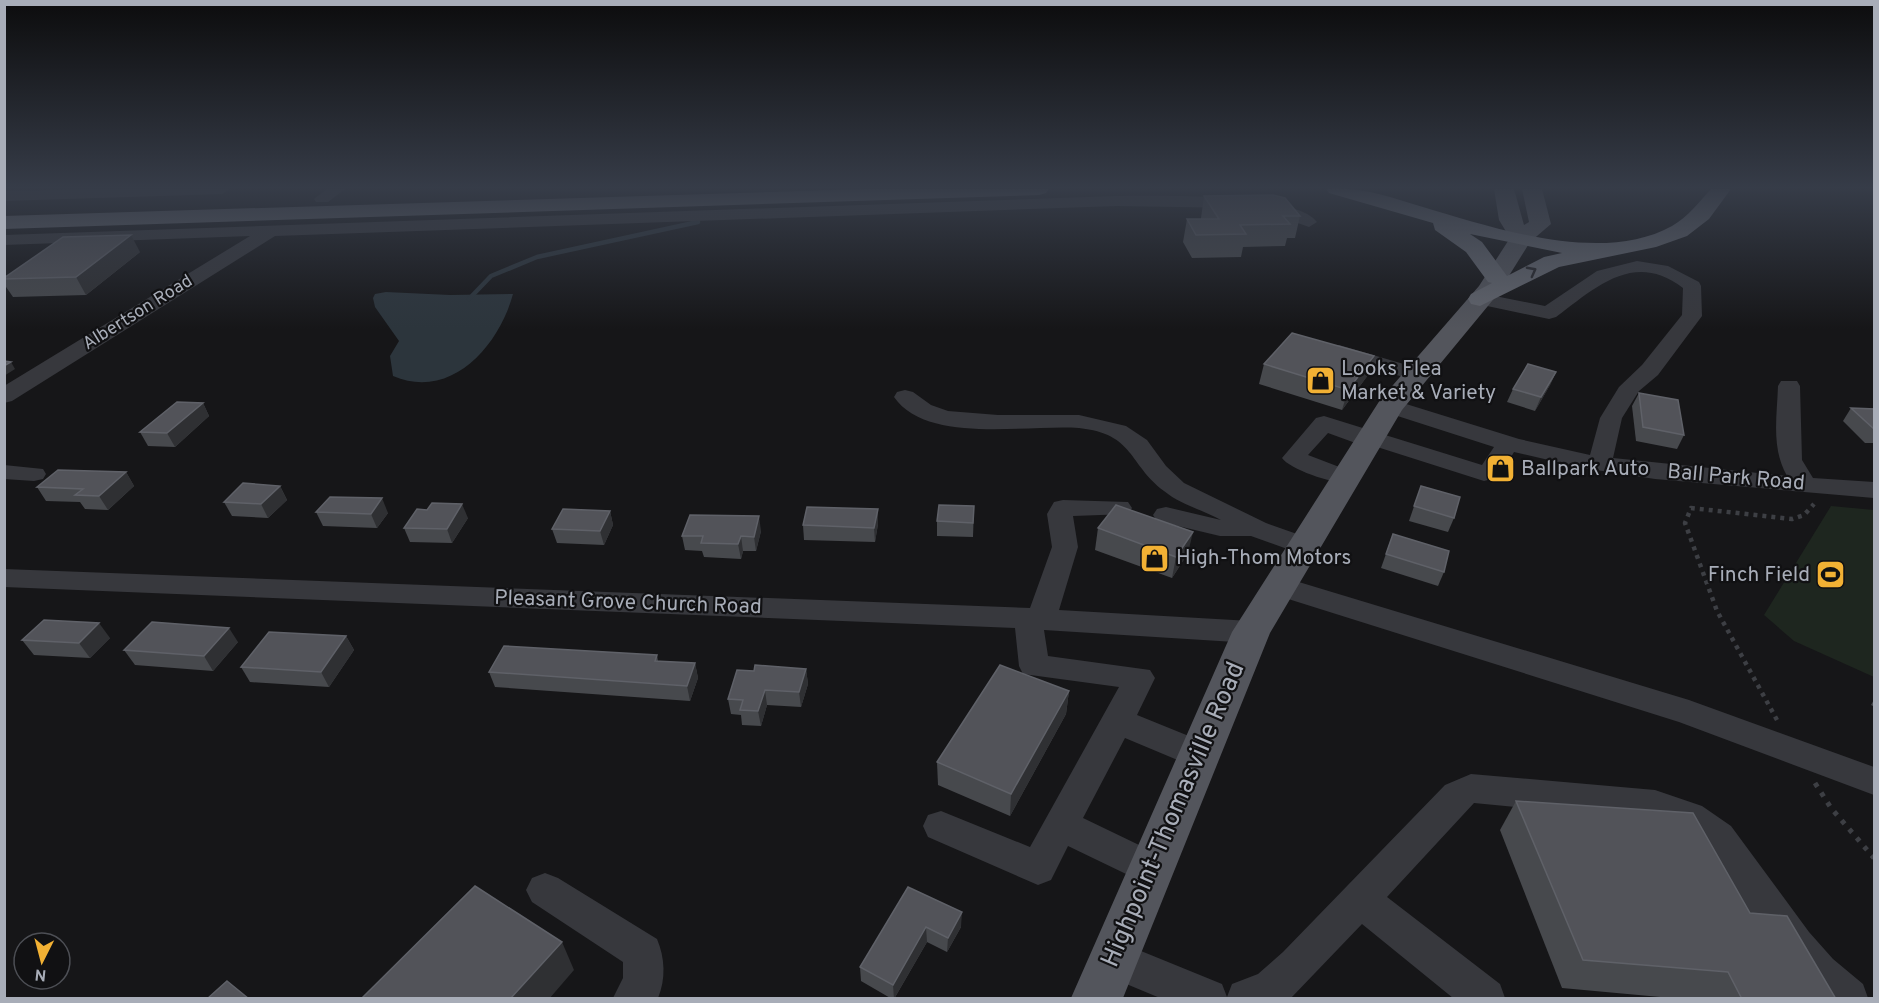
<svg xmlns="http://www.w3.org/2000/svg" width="1879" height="1003" viewBox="0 0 1879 1003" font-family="Overpass,sans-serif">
	<rect width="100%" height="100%" fill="#161618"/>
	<polygon fill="#1e261f" points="1831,506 1874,510 1874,677 1794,641 1764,615"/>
	<path fill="#2c353c" d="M386,292L450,295L513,294C499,346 451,401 393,376L390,356L399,341L375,307L373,298L375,294Z"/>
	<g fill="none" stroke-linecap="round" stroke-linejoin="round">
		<polyline stroke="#2c353c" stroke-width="4.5" points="469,299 491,276 537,257 698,222"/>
		<polyline stroke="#3d3f44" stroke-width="4.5" stroke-dasharray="4 5" stroke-linecap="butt" points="1777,720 1717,611 1685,523 1691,508 1792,519 1804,515 1814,504"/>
		<polyline stroke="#3d3f44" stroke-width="5" stroke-dasharray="4.5 7" stroke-linecap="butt" points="1815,783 1831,808 1874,858"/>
		<g fill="#37383d" fill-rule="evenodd">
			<polygon points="88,189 230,189 222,194 4,201 4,191"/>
			<polygon points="327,189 345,189 328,202 316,202 314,199"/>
			<path d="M1117,196C1155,196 1295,192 1317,222L1309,227L1281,217L1240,208L1117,206L275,236L12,401L4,403V386L250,236L4,245V235Z"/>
			<path d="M1637,261L1668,266L1699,282L1701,286L1702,316L1658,375L1639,391L1622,418L1613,458L1787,476C1771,448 1777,417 1778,386L1781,381H1797L1800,386L1802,460L1813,478L1874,482V498L1655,479L1583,468L1514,452L1499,477L1484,481L1374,446L1361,445L1328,433L1308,455L1355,473L1358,478L1355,483C1341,487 1290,470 1282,458L1316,418L1324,416L1482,465L1494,447L1382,411L1379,406L1382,401L1390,399L1519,439L1590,455L1600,418L1619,387L1642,365L1682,315L1683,288C1634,250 1595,288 1556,317L1549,319L1473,303L1470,299L1480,293L1545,306L1597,271Z"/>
			<polygon points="1339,345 1424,370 1427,375 1424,380 1416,381 1332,355 1329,351 1332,347"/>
			<path d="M905,390L913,392L931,405L948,411L998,415H1079L1126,426L1147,440L1166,466L1184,483L1266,523L1314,540L1317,546L1314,552L1304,555L1251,536H1220L1157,521L1153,515L1157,509L1166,507L1221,520C1203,510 1181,505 1164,491C1128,464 1135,434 1079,428C1029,424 927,445 894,397L897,392Z"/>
			<polygon points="4,465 43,469 46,474 43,479 34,481 4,479"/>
			<polygon points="1063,500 1128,502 1132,508 1128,514 1073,516 1078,547 1059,610 1251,621 1261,625 1266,632 1261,639 1251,643 1044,630 1048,656 1150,670 1155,678 1137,715 1211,745 1216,755 1211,765 1199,769 1125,738 1083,818 1164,857 1170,869 1164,881 1151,886 1068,846 1051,880 1038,885 928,837 923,826 928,815 941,811 1030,847 1119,687 1023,674 1019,666 1015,628 4,587 4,569 1030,608 1052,547 1047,514 1054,502"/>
			<polygon points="1279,576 1689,700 1874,767 1874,795 1679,722 1269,593 1265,586 1269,579"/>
			<polygon points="1471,774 1655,790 1702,806 1731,826 1809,932 1833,959 1863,984 1868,998 1818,998 1781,958 1705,848 1676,828 1655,820 1474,803 1387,897 1500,984 1505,998 1453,998 1362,924 1291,998 1160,998 1100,973 1094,959 1100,945 1114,940 1222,984 1227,997 1232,984 1258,974 1283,952 1445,785"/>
			<path d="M545,873L558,878L657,939C665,958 666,979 658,998H613L623,978V962L532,902L526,890L532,878Z"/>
		</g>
		<polygon fill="#53555c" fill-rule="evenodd" points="1494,189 1514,189 1524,225 1529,222 1522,189 1542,189 1551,224 1530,242 1497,295 1402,410 1270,633 1123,998 1071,998 1232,632 1380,400 1479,286 1510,238 1499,220"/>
		<g fill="#63666e" fill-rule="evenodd">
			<polygon points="865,189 1049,189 1046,193 1039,195 4,229 4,216"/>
			<path d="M1326,189C1361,186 1390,197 1423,207C1494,228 1602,265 1672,226C1688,217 1699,202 1711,189H1731L1709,219L1687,236L1656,247L1559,267L1480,306L1471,304L1468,299L1471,294L1492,283L1488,282L1466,252L1435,230L1433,223L1329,193ZM1470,234L1562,253L1544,257L1507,276L1482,242Z"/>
		</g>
	</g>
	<g fill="#47494d">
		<polygon points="1204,196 1300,216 1295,238 1287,238 1285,246 1243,247 1241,257 1192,258 1183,242 1187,219 1201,219 1201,218"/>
		<polygon points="140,252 86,295 13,297 4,284 4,278"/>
		<polygon points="1374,356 1368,375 1342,410 1259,384 1264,364"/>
		<polygon points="1556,372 1550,385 1535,411 1507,402 1513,389"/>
		<polygon points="1639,393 1684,435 1677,449 1636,441 1632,406"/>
		<polygon points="203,403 209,416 175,447 148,446 140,432"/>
		<polygon points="1851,408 1875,409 1875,443 1865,443 1843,421"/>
		<polygon points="126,472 134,486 108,510 85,509 80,502 46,501 37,487"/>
		<polygon points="280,486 287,500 268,518 232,516 224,502"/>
		<polygon points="1421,486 1454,518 1448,532 1409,521"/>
		<polygon points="974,506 973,537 937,536 937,521"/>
		<polygon points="610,511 613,525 604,545 557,543 552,529"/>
		<polygon points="316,512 388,513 377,528 323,526"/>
		<polygon points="468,518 452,543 410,542 404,528"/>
		<polygon points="878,524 875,542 804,540 803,525"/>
		<polygon points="1098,528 1188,553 1172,578 1095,550"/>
		<polygon points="761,531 756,551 743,551 741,559 704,557 702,551 685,550 682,536"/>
		<polygon points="1393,534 1444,572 1438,586 1381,568"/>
		<polygon points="346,636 354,650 329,687 250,682 241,667"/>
		<polygon points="110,638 90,658 34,655 22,640"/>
		<polygon points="238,642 213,671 135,665 124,650"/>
		<polygon points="657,655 658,661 695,663 698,678 690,701 495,687 489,672"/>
		<polygon points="806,669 808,684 801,707 767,705 761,726 742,725 741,715 731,714 728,699 754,671"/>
		<polygon points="1069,691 1066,714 1010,816 938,785 937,762"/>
		<polygon points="1875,698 1875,707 1871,705"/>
		<polygon points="1516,801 1750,913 1836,999 1682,999 1562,988 1500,830"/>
		<polygon points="908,887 961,927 947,952 927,942 894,999 892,999 861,981 860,967"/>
	</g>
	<g fill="#2f3033">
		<polygon points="131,235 140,252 86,295 76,277"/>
		<polygon points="1374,356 1368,375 1342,410 1348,390"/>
		<polygon points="11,362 15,369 4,376 4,366"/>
		<polygon points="1556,372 1550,385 1535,411 1541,397"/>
		<polygon points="203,403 209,416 175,447 167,433"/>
		<polygon points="126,472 134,486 108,510 99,496"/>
		<polygon points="280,486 287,500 268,518 261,504"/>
		<polygon points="382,498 388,513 377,528 371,514"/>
		<polygon points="462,504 468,518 452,543 447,529"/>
		<polygon points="878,509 878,524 875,542 874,528"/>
		<polygon points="610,511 613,525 604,545 600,531"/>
		<polygon points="759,516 761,531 756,551 754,537"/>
		<polygon points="1193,532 1188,553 1172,578 1176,557"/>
		<polygon points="741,536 743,551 741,559 738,544"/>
		<polygon points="99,623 110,638 90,658 79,643"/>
		<polygon points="229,628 238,642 213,671 204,656"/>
		<polygon points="346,636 354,650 329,687 321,672"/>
		<polygon points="695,663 698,678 690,701 687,686"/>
		<polygon points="806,669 808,684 801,707 799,692"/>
		<polygon points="765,690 767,705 761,726 758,711"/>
		<polygon points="1069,691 1066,714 1010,816 1011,794"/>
		<polygon points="962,912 961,927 947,952 948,938"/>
		<polygon points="926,927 927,942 894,999 893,985"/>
		<polygon points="562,942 574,970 549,999 510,999"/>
	</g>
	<g fill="#525359" stroke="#5f6168" stroke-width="1.5">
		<polygon points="1273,195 1285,198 1300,216 1283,216 1290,224 1240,225 1246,234 1196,235 1187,219 1219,219 1204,196"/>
		<polygon points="131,235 76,277 4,279 4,278 63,237"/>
		<polygon points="1292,333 1374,356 1348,390 1264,364"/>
		<polygon points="4,361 11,362 4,366"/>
		<polygon points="1528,364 1556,372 1541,397 1513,389"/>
		<polygon points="1639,393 1678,400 1684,435 1643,427"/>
		<polygon points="177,402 203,403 167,433 140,432"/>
		<polygon points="1851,408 1875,409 1875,429 1874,429"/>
		<polygon points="58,470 126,472 99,496 75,495 83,489 37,487"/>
		<polygon points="243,483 280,486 261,504 224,502"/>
		<polygon points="1421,486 1460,497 1454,518 1414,506"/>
		<polygon points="330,497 382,498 371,514 316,512"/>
		<polygon points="432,503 462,504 447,529 404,528 417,509 427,510"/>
		<polygon points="939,505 974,506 973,523 937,521"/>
		<polygon points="1116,505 1193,532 1176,557 1098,528"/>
		<polygon points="807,507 878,509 874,528 803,525"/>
		<polygon points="563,509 610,511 600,531 552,529"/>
		<polygon points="690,515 759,516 754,537 741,536 738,544 701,543 703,536 682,536"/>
		<polygon points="1393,534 1449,551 1444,572 1386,554"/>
		<polygon points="44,620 99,623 79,643 22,640"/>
		<polygon points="152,622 229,628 204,656 124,650"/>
		<polygon points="269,632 346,636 321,672 241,667"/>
		<polygon points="504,646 657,655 655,661 695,663 687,686 489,672"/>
		<polygon points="755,665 806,669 799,692 765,690 758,711 740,710 743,700 728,699 737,670 754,671"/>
		<polygon points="1000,665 1069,691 1011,794 937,762"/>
		<polygon points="1516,801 1693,813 1750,913 1787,916 1836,999 1742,999 1728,972 1583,960"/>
		<polygon points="475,886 562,942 510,999 361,999"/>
		<polygon points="908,887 962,912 948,938 926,927 893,985 860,967"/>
		<polygon points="227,981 249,999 207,999"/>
	</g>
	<defs><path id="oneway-chevron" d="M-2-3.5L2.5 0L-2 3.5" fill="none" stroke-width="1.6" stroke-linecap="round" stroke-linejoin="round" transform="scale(1.5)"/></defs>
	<use stroke="#26262a" href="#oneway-chevron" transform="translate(1532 271) rotate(-28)"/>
	<linearGradient id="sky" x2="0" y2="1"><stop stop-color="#0c0c0d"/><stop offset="0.57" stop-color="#363c48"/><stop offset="1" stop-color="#363c48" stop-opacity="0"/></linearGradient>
	<rect width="1879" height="329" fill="url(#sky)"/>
	<defs>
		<symbol id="shop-square" viewBox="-11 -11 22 22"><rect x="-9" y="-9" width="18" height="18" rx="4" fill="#f2b134" stroke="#111113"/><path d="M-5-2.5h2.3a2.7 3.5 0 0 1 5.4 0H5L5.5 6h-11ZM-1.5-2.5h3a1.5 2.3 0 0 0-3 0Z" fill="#111"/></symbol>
		<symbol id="stadium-square" viewBox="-11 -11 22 22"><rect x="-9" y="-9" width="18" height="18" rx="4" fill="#f2b134" stroke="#111113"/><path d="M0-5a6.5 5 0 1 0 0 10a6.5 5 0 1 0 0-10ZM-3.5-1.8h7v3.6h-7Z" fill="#111"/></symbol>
	</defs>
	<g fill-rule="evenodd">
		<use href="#shop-square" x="1304" y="364" width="33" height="33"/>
		<use href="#shop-square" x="1484" y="452" width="33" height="33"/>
		<use href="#shop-square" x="1138" y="542" width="33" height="33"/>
		<use href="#stadium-square" x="1814" y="558" width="33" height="33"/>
	</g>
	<g text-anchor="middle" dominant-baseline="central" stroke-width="4.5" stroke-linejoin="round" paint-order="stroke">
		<g font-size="18" fill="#a8adb8" stroke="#111113">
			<text transform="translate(138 313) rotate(-32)">Albertson Road</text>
		</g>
		<g font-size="21" fill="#a8adb8" stroke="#111113" text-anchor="start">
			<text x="1341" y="369">Looks Flea<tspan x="1341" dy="24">Market &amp; Variety</tspan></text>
			<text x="1521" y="469">Ballpark Auto</text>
			<text x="1176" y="558">High-Thom Motors</text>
			<text x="1810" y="575" text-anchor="end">Finch Field</text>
		</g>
		<g font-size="21" fill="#a8adb8" stroke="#111113">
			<text transform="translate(1736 478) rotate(5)">Ball Park Road</text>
			<text transform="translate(628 603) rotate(2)">Pleasant Grove Church Road</text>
		</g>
		<g font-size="26" fill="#a8adb8" stroke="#111113">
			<text transform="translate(1174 815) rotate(-67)">Highpoint-Thomasville Road</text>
		</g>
	</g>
	<rect width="1879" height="1003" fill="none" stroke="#a8adb8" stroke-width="12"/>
	<g transform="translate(42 961) rotate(186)"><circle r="28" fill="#111113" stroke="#4d4f55" stroke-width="1.5"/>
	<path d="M0-4.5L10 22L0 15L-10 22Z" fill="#f2b134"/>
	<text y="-9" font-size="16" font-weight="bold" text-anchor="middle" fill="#a8adb8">N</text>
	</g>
</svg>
